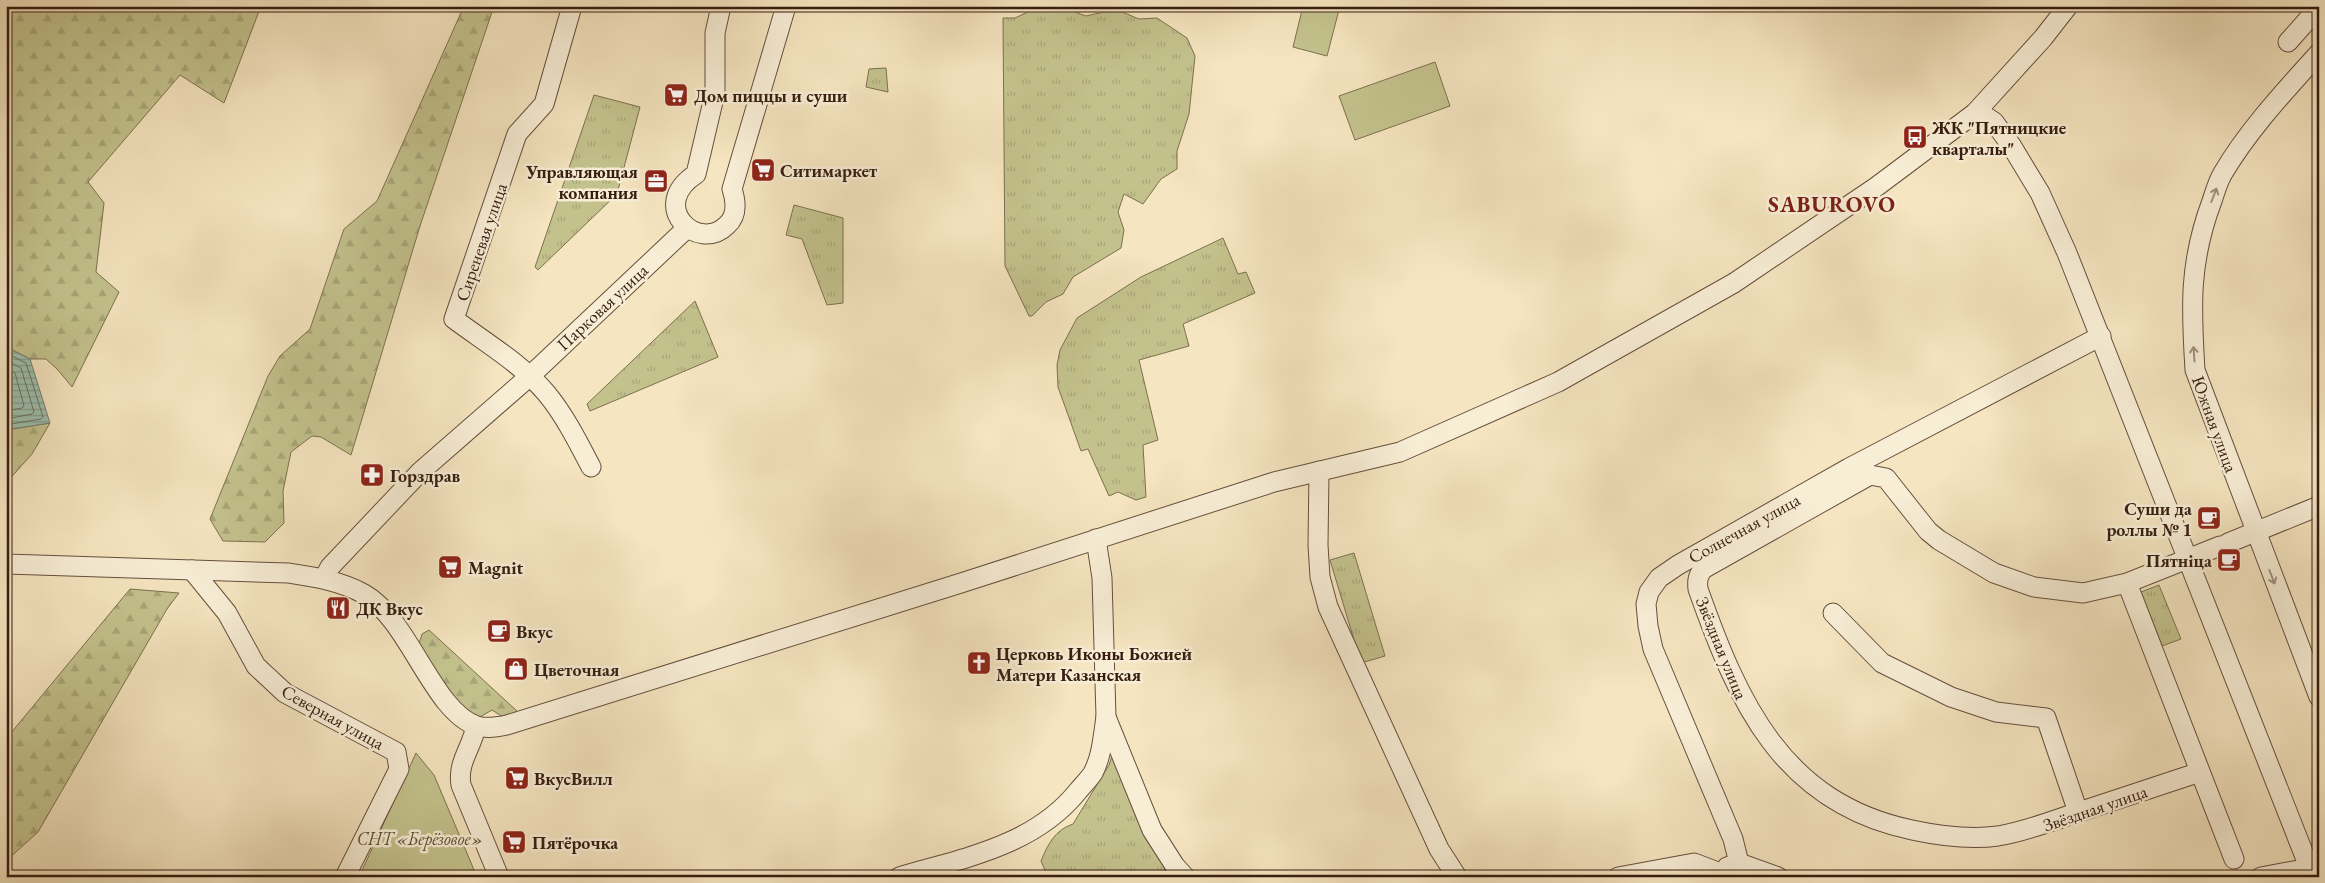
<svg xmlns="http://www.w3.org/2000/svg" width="2325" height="883" viewBox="0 0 2325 883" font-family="'EB Garamond',serif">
	<defs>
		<pattern id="grass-tufts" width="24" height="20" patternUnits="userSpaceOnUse" patternTransform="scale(1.25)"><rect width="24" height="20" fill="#c3c28d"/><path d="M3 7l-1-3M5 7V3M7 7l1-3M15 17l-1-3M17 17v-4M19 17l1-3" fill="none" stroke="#a8a679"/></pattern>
		<pattern id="forest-firs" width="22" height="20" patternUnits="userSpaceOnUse" patternTransform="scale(1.25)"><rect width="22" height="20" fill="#c3c28d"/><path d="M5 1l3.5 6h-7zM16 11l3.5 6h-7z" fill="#a8a679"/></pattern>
		<pattern id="water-rules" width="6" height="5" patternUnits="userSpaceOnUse" patternTransform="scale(1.25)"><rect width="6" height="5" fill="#9dbfaf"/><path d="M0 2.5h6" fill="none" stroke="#819b8d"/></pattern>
	</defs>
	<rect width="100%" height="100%" fill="#f5e5c0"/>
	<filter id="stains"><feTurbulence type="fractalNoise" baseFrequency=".004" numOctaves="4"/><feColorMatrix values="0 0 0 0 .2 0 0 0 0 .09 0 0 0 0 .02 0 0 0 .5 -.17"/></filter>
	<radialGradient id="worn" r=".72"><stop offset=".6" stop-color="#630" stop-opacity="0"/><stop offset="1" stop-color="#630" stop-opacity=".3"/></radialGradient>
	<g fill="url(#grass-tufts)" stroke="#7d704f">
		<polygon points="1050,9 1069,10 1086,16 1104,12 1122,12 1139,19 1157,18 1187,38 1195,56 1189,114 1177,151 1177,169 1161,179 1143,204 1124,194 1118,212 1124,230 1121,248 1073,277 1063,294 1046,302 1032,316 1029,316 1005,266 1003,18 1015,18 1032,10"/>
		<polygon points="886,68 888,92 866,87 869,69"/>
		<polygon points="594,95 640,107 617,194 538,270 535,267"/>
		<polygon points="794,205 843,218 843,303 827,305 802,239 786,235"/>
		<polygon points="1223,238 1238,274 1246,272 1255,293 1183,324 1189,346 1139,360 1158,440 1143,445 1146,497 1136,500 1118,492 1109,496 1088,449 1081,451 1058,387 1057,365 1060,350 1077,318 1141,277"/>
		<polygon points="695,301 718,357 590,411 587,404"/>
		<polygon points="1354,553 1385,656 1361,663 1330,560"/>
		<polygon points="2159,585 2181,639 2162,646 2141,592"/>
		<path d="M1114,750L1141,824L1169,877H1048L1041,861C1048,844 1055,830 1073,824L1109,765Z"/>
	</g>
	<g fill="url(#forest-firs)" stroke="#7d704f">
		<polygon points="6,6 261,6 224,103 180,75 88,182 104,203 96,272 119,292 72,387 58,370 46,359 30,359 6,347"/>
		<polygon points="464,6 494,6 420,226 351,455 321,437 312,436 291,452 283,491 284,523 265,542 223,541 210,519 268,376 280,356 310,329 344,229 377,201"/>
		<polygon points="50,423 32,454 6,483 6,448 12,429"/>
		<polygon points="130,589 179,593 167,609 38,832 6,861 6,739"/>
		<path d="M429,630L518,712L503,717L492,710L480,717C449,711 434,669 419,644L422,634Z"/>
	</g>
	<g fill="#c3c28d" stroke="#7d704f">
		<polygon points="1303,6 1340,6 1327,56 1293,47"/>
		<polygon points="1435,62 1450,106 1355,140 1339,96"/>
		<polygon points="416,753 434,775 477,877 359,877"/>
	</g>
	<polygon fill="url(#water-rules)" stroke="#747e70" points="6,347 30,359 50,423 12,429 6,448"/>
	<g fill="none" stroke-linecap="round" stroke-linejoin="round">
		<g stroke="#6a6e60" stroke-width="1">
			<polyline points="6,353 26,363 43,417 41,419 11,424 6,429"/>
			<polyline points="6,360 21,368 34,412 32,414 6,419"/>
			<polyline points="6,368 15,373 24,406 22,408 6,411"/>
		</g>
		<defs>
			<g id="minor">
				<path d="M572,6L544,104L517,134L454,319C486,343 522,364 547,394C565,416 578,442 591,467"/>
				<path d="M721,6L715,33V93L696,174C647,206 698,254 727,225C738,215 736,201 732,189L786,6"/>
				<polyline points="2288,42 2319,7"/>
				<path d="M2319,53C2285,91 2249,129 2223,173C2218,181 2215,192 2212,201C2189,262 2191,307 2195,370L2319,697"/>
				<polyline points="1975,113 1985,116 1994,122 2011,145 2040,193 2067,253 2313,877"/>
				<polyline points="1319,471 1318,545 1320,577 1328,607 1439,849 1457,877"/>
				<polyline points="1096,539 1102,578 1106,717 1152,830 1175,866 1185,877"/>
				<polyline points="2228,543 2319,506"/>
				<path d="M6,564L288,573C314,577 341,581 364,594C409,619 433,712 477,726C487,729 497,727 507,725L961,583L1274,482L1400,452L1558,382L1734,283L1876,187L1975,113L2043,38L2068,6"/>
				<polyline points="192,570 227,613 256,666 285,693 396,752 399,769 345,877"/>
				<polyline points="324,578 330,567 420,472 530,376 687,228"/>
				<polyline points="2127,583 2234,859"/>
				<polyline points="1833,613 1882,663 1951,697 1996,712 2046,718 2078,812"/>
				<path d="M476,726C472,748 457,762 461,785L499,877"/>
				<path d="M2200,772C2161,785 2121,798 2082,811C2054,820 2028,831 1998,836C1969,840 1940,836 1912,830C1782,803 1738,702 1698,589C1697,580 1698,576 1703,569L1870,475L1886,478L1928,531L1939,540L1994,573L2034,587L2083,593L2127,583L2220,546"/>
				<polyline points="1739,863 1733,839 1653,649 1648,626 1646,604 1649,592 1659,578 1678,565 1849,468 2101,336"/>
				<polyline points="1727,867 1739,863 1778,877"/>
				<path d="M899,877C963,858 1034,846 1078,791C1083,785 1089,779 1093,773C1102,756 1103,736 1106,717"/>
				<polyline points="1618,877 1694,863 1715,871 1719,877"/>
				<polyline points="2261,877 2309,868"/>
			</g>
		</defs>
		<use href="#minor" stroke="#664f3d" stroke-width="21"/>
		<use href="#minor" stroke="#f8eed6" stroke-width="19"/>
	</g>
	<defs><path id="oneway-shaft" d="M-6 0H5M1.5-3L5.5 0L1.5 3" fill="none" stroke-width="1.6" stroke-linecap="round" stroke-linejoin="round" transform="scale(1.25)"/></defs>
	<g stroke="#a1907d">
		<use href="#oneway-shaft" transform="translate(2214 195) rotate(-69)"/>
		<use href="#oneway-shaft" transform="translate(2194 354) rotate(-94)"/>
		<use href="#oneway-shaft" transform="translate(2272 577) rotate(69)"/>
	</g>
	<defs>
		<symbol id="supermarket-square" viewBox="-11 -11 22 22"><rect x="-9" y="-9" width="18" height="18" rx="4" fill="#8f2418" stroke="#f8eed6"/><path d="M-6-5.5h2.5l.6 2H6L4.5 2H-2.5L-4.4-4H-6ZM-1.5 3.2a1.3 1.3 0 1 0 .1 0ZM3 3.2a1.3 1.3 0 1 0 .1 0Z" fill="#fff"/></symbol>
		<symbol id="bus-square" viewBox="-11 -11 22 22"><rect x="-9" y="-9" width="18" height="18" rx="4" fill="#8f2418" stroke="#f8eed6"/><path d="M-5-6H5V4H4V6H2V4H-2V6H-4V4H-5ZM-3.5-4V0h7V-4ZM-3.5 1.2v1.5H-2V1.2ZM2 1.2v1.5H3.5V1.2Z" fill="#fff"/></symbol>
		<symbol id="office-square" viewBox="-11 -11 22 22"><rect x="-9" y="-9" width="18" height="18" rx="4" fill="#8f2418" stroke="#f8eed6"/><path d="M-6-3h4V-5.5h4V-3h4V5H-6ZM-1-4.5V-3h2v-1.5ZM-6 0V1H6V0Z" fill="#fff"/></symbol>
		<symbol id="pharmacy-square" viewBox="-11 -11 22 22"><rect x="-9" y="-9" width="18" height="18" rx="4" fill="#8f2418" stroke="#f8eed6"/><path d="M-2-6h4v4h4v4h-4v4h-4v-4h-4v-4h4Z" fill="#fff"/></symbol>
		<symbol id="cafe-square" viewBox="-11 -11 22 22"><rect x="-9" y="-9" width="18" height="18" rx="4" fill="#8f2418" stroke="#f8eed6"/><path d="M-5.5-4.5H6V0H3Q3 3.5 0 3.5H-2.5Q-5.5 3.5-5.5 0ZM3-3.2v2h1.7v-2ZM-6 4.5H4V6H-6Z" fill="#fff"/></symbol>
		<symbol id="restaurant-square" viewBox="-11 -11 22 22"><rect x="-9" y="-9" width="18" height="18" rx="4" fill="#8f2418" stroke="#f8eed6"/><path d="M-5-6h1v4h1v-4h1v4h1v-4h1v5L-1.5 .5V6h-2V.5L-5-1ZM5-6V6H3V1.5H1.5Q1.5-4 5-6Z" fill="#fff"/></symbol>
		<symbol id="church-square" viewBox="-11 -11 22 22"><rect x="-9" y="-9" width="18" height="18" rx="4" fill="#8f2418" stroke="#f8eed6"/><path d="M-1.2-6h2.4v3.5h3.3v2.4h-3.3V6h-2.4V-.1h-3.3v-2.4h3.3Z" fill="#fff"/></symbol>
		<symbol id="shop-square" viewBox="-11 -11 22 22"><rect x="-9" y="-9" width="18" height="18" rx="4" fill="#8f2418" stroke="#f8eed6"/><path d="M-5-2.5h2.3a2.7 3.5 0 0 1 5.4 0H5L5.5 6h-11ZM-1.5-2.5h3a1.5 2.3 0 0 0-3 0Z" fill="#fff"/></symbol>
	</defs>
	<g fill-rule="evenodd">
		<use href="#supermarket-square" x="662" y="81" width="28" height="28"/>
		<use href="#bus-square" x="1901" y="123" width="28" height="28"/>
		<use href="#supermarket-square" x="749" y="156" width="28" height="28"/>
		<use href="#office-square" x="642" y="167" width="28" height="28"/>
		<use href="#pharmacy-square" x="358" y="461" width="28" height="28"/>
		<use href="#cafe-square" x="2195" y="504" width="28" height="28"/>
		<use href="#cafe-square" x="2215" y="546" width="28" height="28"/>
		<use href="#supermarket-square" x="436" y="553" width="28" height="28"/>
		<use href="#restaurant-square" x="324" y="594" width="28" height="28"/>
		<use href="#cafe-square" x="485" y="617" width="28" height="28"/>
		<use href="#church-square" x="965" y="649" width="28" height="28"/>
		<use href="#shop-square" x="502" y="655" width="28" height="28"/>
		<use href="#supermarket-square" x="503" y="764" width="28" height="28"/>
		<use href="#supermarket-square" x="500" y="828" width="28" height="28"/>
	</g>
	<g text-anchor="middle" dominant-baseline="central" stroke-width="5" stroke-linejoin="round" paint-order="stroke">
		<g font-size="18" font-weight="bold" fill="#371d11" stroke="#f8eed6" text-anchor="start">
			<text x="694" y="95">Дом пиццы и суши</text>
			<text x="1932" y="127">ЖК "Пятницкие<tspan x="1932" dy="21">кварталы"</tspan></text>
			<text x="780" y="170">Ситимаркет</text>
			<text x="638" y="171" text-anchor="end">Управляющая<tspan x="638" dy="21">компания</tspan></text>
			<text x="390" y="475">Горздрав</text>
			<text x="2192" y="508" text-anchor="end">Суши да<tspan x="2192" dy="21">роллы № 1</tspan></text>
			<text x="2212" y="560" text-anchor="end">Пятнiца</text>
			<text x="468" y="567">Magnit</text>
			<text x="356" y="608">ДК Вкус</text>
			<text x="516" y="631">Вкус</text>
			<text x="996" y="653">Церковь Иконы Божией<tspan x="996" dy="21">Матери Казанская</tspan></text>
			<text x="534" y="669">Цветочная</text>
			<text x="534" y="778">ВкусВилл</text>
			<text x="532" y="842">Пятёрочка</text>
		</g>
		<g font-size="18" fill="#371d11" stroke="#f8eed6">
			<text transform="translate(481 242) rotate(-71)">Сиреневая улица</text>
			<text transform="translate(602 307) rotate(-43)">Парковая улица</text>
			<text transform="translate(2215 424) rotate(70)">Южная улица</text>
			<text transform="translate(1744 528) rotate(-29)">Солнечная улица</text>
			<text transform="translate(1722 648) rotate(68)">Звёздная улица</text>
			<text transform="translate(333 717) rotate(29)">Северная улица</text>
			<text transform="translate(2095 808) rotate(-19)">Звёздная улица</text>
		</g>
		<g font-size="18" font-style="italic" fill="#614f36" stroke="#f8eed6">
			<text x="420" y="838">СНТ «Берёзовое»</text>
		</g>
		<g font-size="22" font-weight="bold" letter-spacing="1" fill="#7a1f14" stroke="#f8eed6">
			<text x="1832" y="204">SABUROVO</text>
		</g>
	</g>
	<rect width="2325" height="883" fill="none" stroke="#f5e5c0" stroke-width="25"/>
	<rect x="8" y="8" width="2310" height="868" fill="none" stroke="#371d11" stroke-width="2.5"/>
	<rect x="12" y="12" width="2300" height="858" fill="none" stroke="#371d11"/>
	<rect width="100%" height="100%" filter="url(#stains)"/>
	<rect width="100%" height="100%" fill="url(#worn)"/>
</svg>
